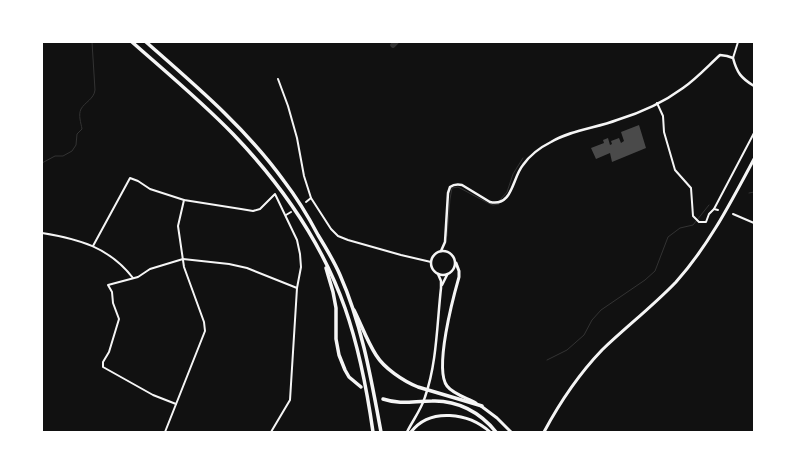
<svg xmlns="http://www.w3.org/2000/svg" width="796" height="474" viewBox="0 0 796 474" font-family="'Zilla Slab',serif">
	<rect width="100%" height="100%" fill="#111"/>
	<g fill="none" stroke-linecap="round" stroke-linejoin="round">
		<g stroke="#333" stroke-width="1">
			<path d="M42,163L55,156H63L72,151L76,145L77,134L82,129C81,123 78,115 81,109C85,102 94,99 95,90L92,42"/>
			<polyline points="749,193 754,192"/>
			<polyline points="500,200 507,192 513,174 523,158"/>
			<polyline points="447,236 450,199 452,188 458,187 488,203 493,205 499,204 499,203"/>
			<polyline points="547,360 567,350 584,335 592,320 601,310 645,280 655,271 668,237 680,228 693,225 709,205"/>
		</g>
		<polyline stroke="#333" stroke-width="5.5" points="393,45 396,42"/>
	</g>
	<polygon fill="#4a4a4a" points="639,125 646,148 612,162 610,153 596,159 591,148 604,143 603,140 608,138 610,145 612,144 611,141 619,138 621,143 624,141 621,132"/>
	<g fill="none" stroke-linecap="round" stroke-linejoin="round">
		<g stroke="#f5f5f5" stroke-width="2">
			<polyline points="733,58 738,42"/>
			<polyline points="278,79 288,106 297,138 304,176 311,198 331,229 338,236 348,240 401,255 431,262"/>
			<polyline points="657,103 663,116 664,132 675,170 691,188 693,216 699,222 706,222 709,214 714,209"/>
			<polyline points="306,202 311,198"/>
			<polyline points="718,210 714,209 754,133"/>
			<polyline points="733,214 754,223"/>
			<polyline points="286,215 291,212"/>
			<path d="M42,233C79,239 109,247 133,278"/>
			<polyline points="93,246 130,178 138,181 150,189 184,200 241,209 253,211 260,209 275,194 297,240 300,254 301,267 297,288 290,400 271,432"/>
			<polyline points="176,404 153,395 103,367 103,362 109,352 119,319 113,303 112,292 108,285 138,277 150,269 183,259 229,264 247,268 297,288"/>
			<polyline points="165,432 205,331 204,322 184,267 178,226 184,200"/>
		</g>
		<g stroke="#f5f5f5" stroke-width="2.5">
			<circle cx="443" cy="263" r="12"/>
			<path d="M441,251L445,242L448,193L450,187C454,184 457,184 462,185L490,202C513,207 512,178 523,165C530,155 539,148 551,142C571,130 596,128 617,120C640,113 664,102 683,88C696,79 708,66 720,55L727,56L733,58C737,73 741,78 754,86"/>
			<polyline points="442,285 447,275"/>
			<path d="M407,432C413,420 421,410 425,397C437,363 437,323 441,288V281L438,274"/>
		</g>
		<g stroke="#f5f5f5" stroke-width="3">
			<path d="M456,263L459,271V277C453,298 434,369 447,386C453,394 467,398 476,403"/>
			<polyline points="481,406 497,418 511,432"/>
			<path d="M411,432C430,407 469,413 490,432"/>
			<path d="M544,432C560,402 579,374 602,350C626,327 653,306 676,282C709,245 731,202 754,159"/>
		</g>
		<g stroke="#f5f5f5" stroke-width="3.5">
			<path d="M132,42C166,72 201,101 233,134C280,183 322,243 345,308C359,348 367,390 373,432"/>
			<path d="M146,42C195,85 246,128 284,181C297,198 308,216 318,235C326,248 334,261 340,275C362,325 371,378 381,432"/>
			<polyline points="326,268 333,292 336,308 336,339 339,355 345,370 349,377 361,387"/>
			<path d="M354,310C361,324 367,341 376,355C384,368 403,381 418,387L482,406"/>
			<path d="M383,399C401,405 413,401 432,401C457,400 480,412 496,432"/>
		</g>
	</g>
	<rect width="796" height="474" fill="none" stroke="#ffffff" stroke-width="86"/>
</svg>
